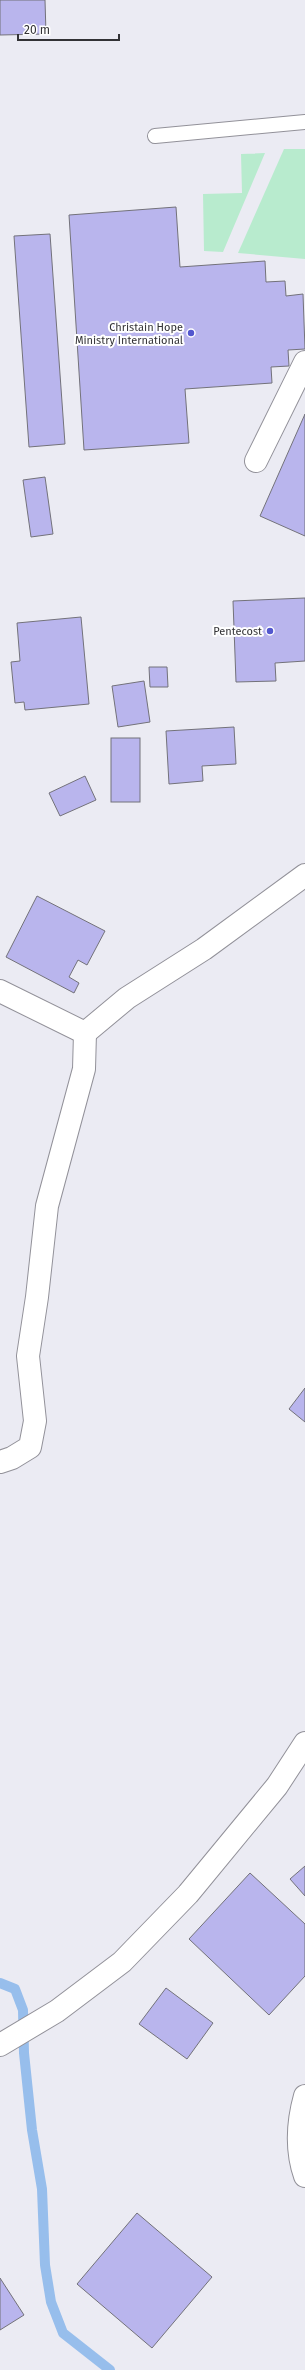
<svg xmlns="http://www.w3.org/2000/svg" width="305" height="2370" viewBox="0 0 305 2370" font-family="'Fira Sans',sans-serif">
	<rect width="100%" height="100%" fill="#ebebf3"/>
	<g fill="#b8ebce">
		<polygon points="284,149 305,149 305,259 238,253"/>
		<polygon points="265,153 223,252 204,251 203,194 242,193 241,154"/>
	</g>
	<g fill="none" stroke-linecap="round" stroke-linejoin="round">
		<polyline stroke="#97beec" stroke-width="10" points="0,1983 15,1989 23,2010 24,2053 32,2130 42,2189 45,2265 51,2302 63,2333 110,2370"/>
	</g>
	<g fill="#b9b5ed" stroke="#73727a">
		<polygon points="0,0 45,0 46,34 0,35"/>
		<polygon points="176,207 180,267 265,261 266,282 285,281 286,296 303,294 305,349 288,350 289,366 271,367 272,383 185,389 189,443 84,450 69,215"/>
		<polygon points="50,234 65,444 29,447 14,236"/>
		<polygon points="305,414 305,536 260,516"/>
		<polygon points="45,477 53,534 31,537 23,480"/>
		<polygon points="305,598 305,661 275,663 276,681 236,682 233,601"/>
		<polygon points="81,617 89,704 25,710 24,702 15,703 11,662 20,661 17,623"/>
		<polygon points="149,667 167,667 168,687 150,687"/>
		<polygon points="144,681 150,722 118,727 112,686"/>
		<polygon points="234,727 236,764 202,766 203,781 169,784 166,731"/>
		<rect x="111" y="738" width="29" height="64"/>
		<polygon points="85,776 96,800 60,816 49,793"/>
		<polygon points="37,896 105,931 87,965 78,960 69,977 79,983 74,993 6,957"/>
		<polygon points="305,1388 305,1422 289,1409"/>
		<polygon points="305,1866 305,1896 290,1879"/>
		<polygon points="250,1873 305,1924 305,1976 269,2015 189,1939"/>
		<polygon points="166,1988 213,2023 187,2059 139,2024"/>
		<polygon points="137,2213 212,2277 152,2348 77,2284"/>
		<polygon points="0,2278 24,2315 0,2330"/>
	</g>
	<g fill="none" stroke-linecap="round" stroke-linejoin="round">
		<defs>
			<polyline id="service" points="155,136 305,122"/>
			<g id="minor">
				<polyline points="256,461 305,362"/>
				<polyline points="0,991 85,1033 127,998 204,949 305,875"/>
				<polyline points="0,1462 12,1458 30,1447 35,1421 28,1356 37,1297 47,1206 84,1069 85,1033"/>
				<polyline points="0,2045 57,2011 122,1962 188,1894 277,1786 305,1743"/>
				<path d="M305,2096C298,2121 296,2150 305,2176"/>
			</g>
		</defs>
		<use href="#service" stroke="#929199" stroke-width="16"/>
		<use href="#minor" stroke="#929199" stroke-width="24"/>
		<use href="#service" stroke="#fff" stroke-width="14"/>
		<use href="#minor" stroke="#fff" stroke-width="22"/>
	</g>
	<g fill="#5257ce" stroke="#fff" stroke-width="1.5">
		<circle cx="191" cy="333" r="4"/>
		<circle cx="270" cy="631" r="4"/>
	</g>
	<g text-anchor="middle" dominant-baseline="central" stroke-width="4" stroke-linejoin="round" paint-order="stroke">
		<g font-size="11" fill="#323235" stroke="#fff" text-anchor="end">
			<text x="183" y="327">Christain Hope<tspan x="183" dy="13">Ministry International</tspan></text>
			<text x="262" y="631">Pentecost</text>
		</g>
	</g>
	<path d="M18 34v6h101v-6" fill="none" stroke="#323235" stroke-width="2"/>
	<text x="24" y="34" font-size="12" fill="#323235" stroke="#ffffff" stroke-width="3" paint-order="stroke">20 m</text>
</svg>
